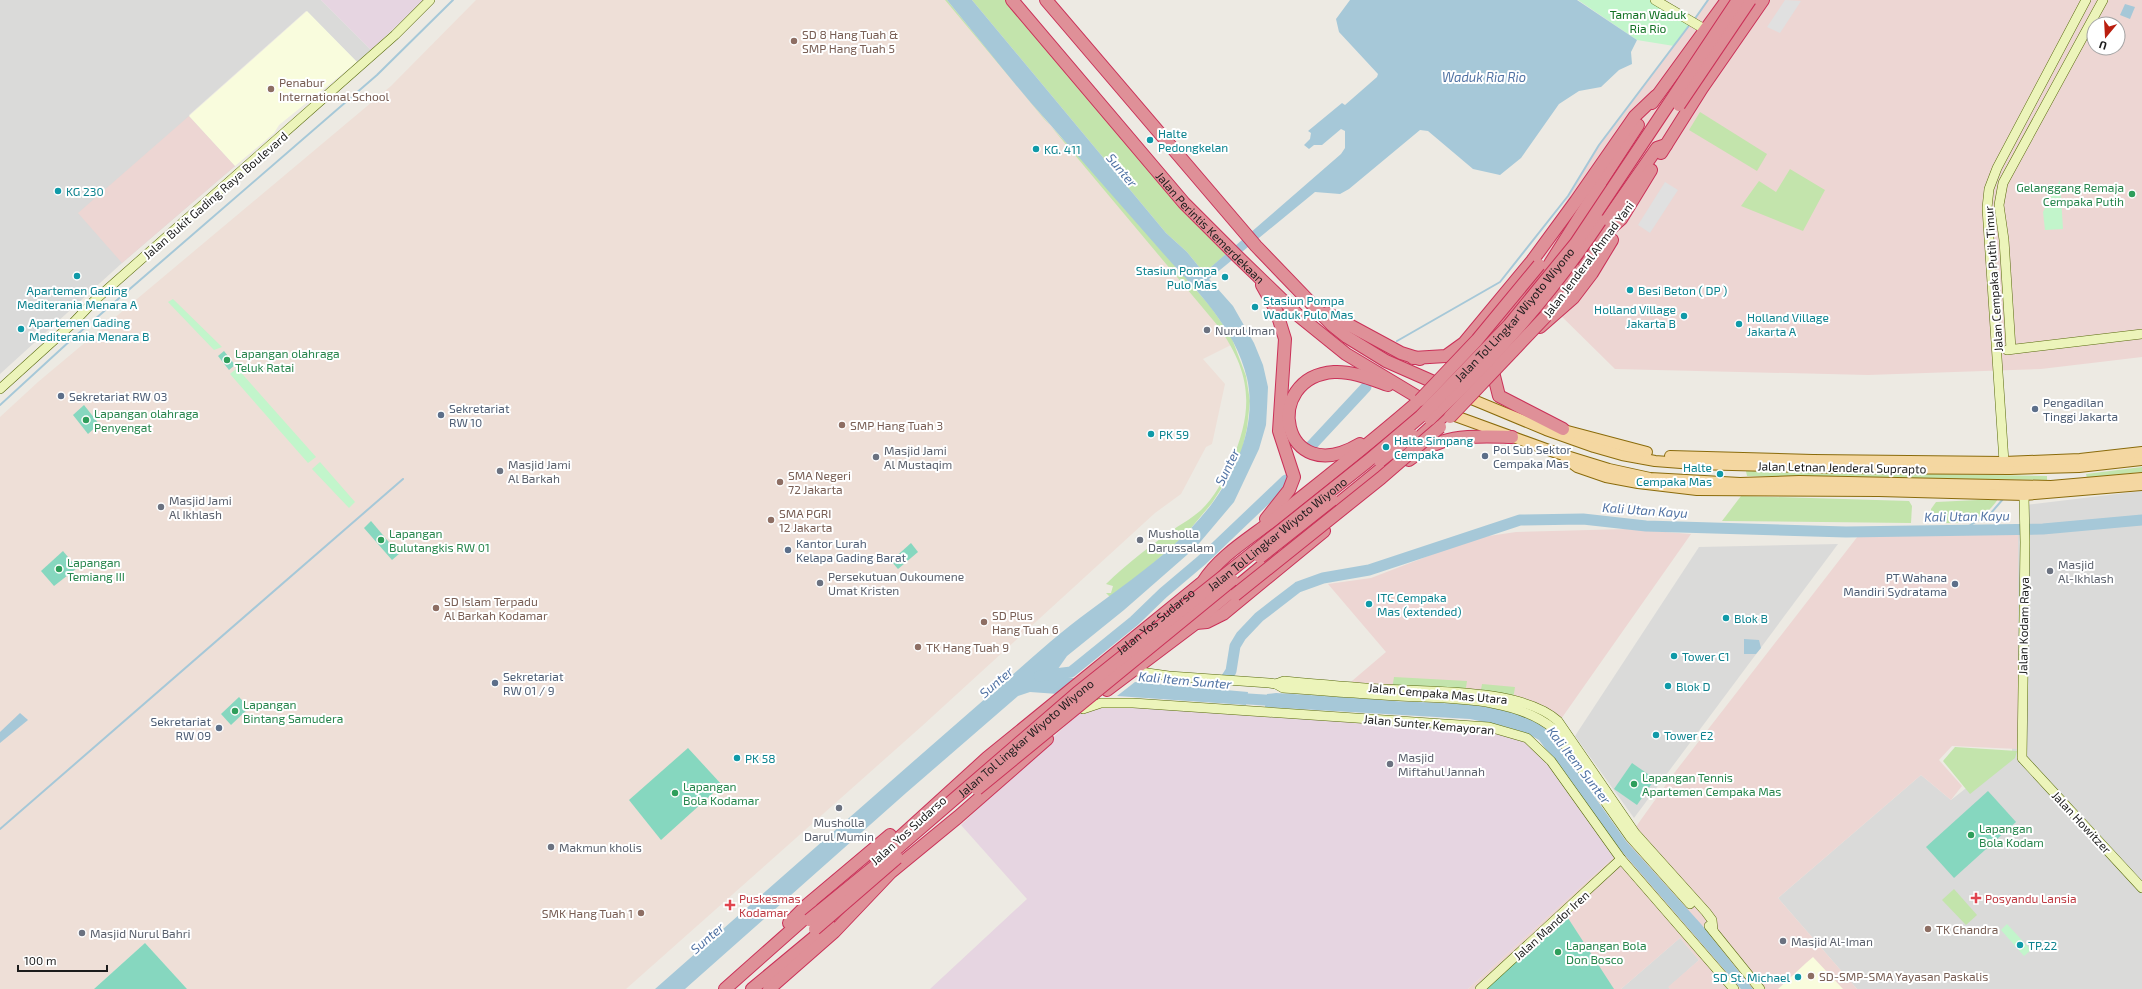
<svg xmlns="http://www.w3.org/2000/svg" width="2142" height="989" viewBox="0 0 2142 989" font-family="'Exo 2',sans-serif">
	<rect width="100%" height="100%" fill="#edeae3"/>
	<g fill="#dadad9">
		<polygon points="0,0 321,0 371,50 357,62 306,11 189,115 235,166 122,263 0,374"/>
		<polygon points="2142,491 2142,989 1857,989 1778,898 1921,775 1951,800 2012,752 2018,531 2025,505"/>
		<polygon points="1838,544 1634,818 1575,736 1699,547"/>
		<polygon points="1680,938 1699,960 1669,987 1670,989 1621,989"/>
	</g>
	<g fill="#edd6d3" fill-rule="evenodd">
		<path d="M1708,0H2142V357L2041,369L1868,375L1615,369L1545,300L1544,239L1599,145ZM2094,24H2118V48H2094Z"/>
		<polygon points="189,116 235,166 122,263 78,213"/>
		<polygon points="1627,529 1691,534 1554,729 1501,705 1339,692 1386,652 1328,584 1371,578 1475,538 1516,532"/>
		<polygon points="2018,531 2018,749 1952,746 1939,760 1962,786 1951,800 1921,775 1778,898 1857,989 1670,989 1668,987 1699,960 1680,938 1621,989 1468,989 1615,856 1675,772 1858,536"/>
	</g>
	<g fill="#e6d5e1">
		<polygon points="321,0 424,0 371,50"/>
		<polygon points="1097,704 1489,727 1532,741 1615,856 1468,989 930,989 1027,899 961,825 1083,709"/>
	</g>
	<g fill="#f9fcdd">
		<polygon points="307,11 357,62 279,125 274,133 235,166 189,116"/>
		<polygon points="1813,957 1843,989 1778,989 1806,963"/>
	</g>
	<polygon fill="#eedfd7" points="476,0 946,0 1218,325 1231,345 1203,359 1225,384 1212,444 1206,447 1181,494 1155,513 922,726 626,989 187,989 145,943 94,989 0,989 0,417 38,382 391,86"/>
	<g fill="#c3e4ac">
		<path d="M945,0H947L1044,119L1100,179L1210,306L1231,336L1246,376L1250,401L1247,428L1241,455L1228,478L1212,503L1186,534L1139,576L1110,597L1106,593H1111L1113,586L1106,584C1126,564 1154,543 1177,527C1185,522 1193,517 1200,511C1213,499 1224,480 1231,463C1254,409 1252,374 1218,326Z"/>
		<polygon points="972,0 1012,0 1231,250 1204,273 1187,252 1166,233"/>
		<polygon points="1700,112 1767,154 1757,171 1689,130"/>
		<polygon points="1790,169 1825,190 1803,231 1741,206 1759,181 1776,192"/>
		<polygon points="2142,467 2142,472 2087,478 2086,474"/>
		<polygon points="1746,471 2047,476 2047,480 1747,476"/>
		<polygon points="1741,496 1909,501 1912,506 1911,523 1722,521"/>
		<path d="M1998,499C1980,526 1959,523 1931,523V509L1936,502Z"/>
		<polygon points="1394,677 1467,681 1465,694 1480,695 1482,684 1515,687 1513,700 1554,729 1524,711 1392,689"/>
		<polygon points="1955,747 2017,751 2015,758 1970,794 1943,761"/>
		<polygon points="1954,889 1977,915 1966,925 1942,900"/>
	</g>
	<g fill="#c2f5cb">
		<polygon points="1578,0 1655,0 1692,22 1674,46 1637,40"/>
		<polygon points="2060,180 2063,229 2045,230 2043,212"/>
		<polygon points="173,299 222,347 214,350 168,302"/>
		<polygon points="237,368 316,457 308,463 230,374"/>
		<polygon points="320,462 355,502 349,508 312,469"/>
		<polygon points="2007,924 2031,950 2024,956 2001,930"/>
	</g>
	<g fill="#86d7bf">
		<polygon points="224,351 235,365 229,370 218,356"/>
		<polygon points="84,405 99,424 88,434 73,415"/>
		<polygon points="371,521 399,554 392,560 364,528"/>
		<polygon points="911,543 918,552 898,569 891,561"/>
		<polygon points="63,551 77,568 54,586 41,571"/>
		<polygon points="239,697 249,708 231,725 221,714"/>
		<polygon points="688,748 722,785 661,840 629,800"/>
		<polygon points="1632,763 1655,779 1637,805 1614,789"/>
		<polygon points="1988,791 2016,822 1954,878 1926,847"/>
		<polygon points="1566,915 1614,989 1485,989"/>
		<polygon points="145,943 187,989 94,989"/>
	</g>
	<g fill="#e0e0e0">
		<polygon points="1785,0 1801,1 1780,33 1767,27"/>
		<polygon points="1665,182 1678,190 1650,233 1638,225"/>
	</g>
	<g fill="#a6c8d8">
		<path d="M947,0H972L1166,233L1187,252L1204,273L1341,154L1345,148V131L1341,129L1322,145H1314L1309,149L1304,145L1310,139L1311,133L1308,131L1342,103L1345,105L1377,77L1378,74L1339,32L1336,19L1350,0H1577L1637,40L1631,52L1632,64L1619,70L1601,87L1579,91L1559,104L1521,158L1500,175L1473,169L1428,131L1420,130L1349,189L1340,194L1315,192L1209,279L1233,306L1254,343L1263,365L1268,387L1267,408L1266,425L1259,449L1234,502L1196,547L1124,610L1067,656L1053,676L1074,678L1058,694L1030,692L1018,696L906,793L685,989H655C786,873 918,757 1050,642C1104,596 1167,562 1211,505C1238,469 1257,423 1247,378C1234,323 1190,285 1155,244C1119,203 1083,162 1047,121C1012,82 980,40 947,0Z"/>
		<polygon points="2125,4 2135,7 2130,19 2120,15"/>
		<polygon points="1744,639 1759,640 1761,648 1756,654 1744,654"/>
		<polygon points="1135,682 1248,692 1246,705 1117,696"/>
		<path d="M1276,693C1315,695 1355,698 1394,701C1439,704 1513,700 1548,731L1626,841L1701,924L1753,989H1741L1617,846L1539,740C1518,728 1494,724 1470,719L1265,707L1267,694Z"/>
		<polygon points="20,713 28,720 0,743 0,732"/>
	</g>
	<g fill="none" stroke-linecap="round" stroke-linejoin="round">
		<g stroke="#a6c8d8" stroke-width="2">
			<polyline points="1694,20 1708,0"/>
			<polyline points="1397,341 1500,282 1568,196 1599,145 1691,23"/>
			<polyline points="0,405 72,339 377,75 453,0"/>
			<polyline points="1962,530 1991,513 2003,499"/>
			<polyline points="0,829 403,479"/>
		</g>
		<g stroke="#a6c8d8" stroke-width="11">
			<polyline points="1311,446 1366,387"/>
			<polyline points="1039,676 1071,672 1134,621 1163,593 1202,560 1286,480"/>
			<polyline points="1215,696 1231,671 1235,646 1241,636 1259,617 1298,587 1323,578 1369,570 1520,520 1583,519 1646,526 1846,532 2043,529 2142,520"/>
			<polyline points="1233,698 1281,701"/>
		</g>
		<defs>
			<g id="secondary">
				<polyline points="1655,0 1706,30"/>
				<polyline points="2011,349 2004,240 1999,205 2003,183 2103,0"/>
				<polyline points="2007,350 2142,334"/>
				<polyline points="0,389 74,322 94,301 395,35 430,0"/>
				<polyline points="2004,462 1987,208 1989,189 1997,168 2086,0"/>
				<polyline points="2024,495 2025,542 2022,758 2142,888"/>
				<path d="M1134,669L1140,672L1169,676L1269,683L1276,684L1284,681C1316,684 1349,687 1381,689C1430,692 1522,688 1558,721L1635,833L1706,912L1712,920L1713,930"/>
				<path d="M1276,684L1283,688C1322,691 1360,694 1399,696C1448,699 1514,696 1554,729L1630,837L1690,904"/>
				<polyline points="1083,709 1101,703 1133,703 1489,727 1527,738 1551,761 1621,859 1734,989"/>
				<polyline points="1709,926 1760,989"/>
				<polyline points="1480,989 1621,859"/>
			</g>
			<g id="primary">
				<polyline points="1464,396 1546,430 1594,447 1622,455 1655,461 1694,464 1840,468 2010,469 2079,467 2142,460"/>
				<polyline points="1447,413 1557,453 1609,469 1650,478 1740,483 1799,481 2051,486 2142,478"/>
				<polyline points="1560,429 1647,452"/>
				<polyline points="1670,456 1813,460 2004,462 2080,459 2142,452"/>
				<polyline points="1566,459 1577,467 1606,477 1638,483 1697,490 1879,491 2024,495 2142,485"/>
			</g>
			<g id="highway">
				<path id="s1" d="M1012,0L1184,203L1238,257L1299,316L1346,354L1426,402"/>
				<polyline points="1046,0 1256,246 1332,325 1347,337 1386,361 1445,387"/>
				<polyline points="1652,103 1727,0"/>
				<polyline points="1661,153 1702,88 1763,0"/>
				<polyline points="1595,191 1638,125"/>
				<polyline points="1597,234 1657,148 1666,145"/>
				<polyline points="1262,285 1276,310 1285,339 1279,431 1294,477 1289,490 1266,519"/>
				<polyline points="1571,286 1612,227 1621,219 1651,170"/>
				<polyline points="1327,313 1401,353 1420,359"/>
				<polyline points="1540,327 1573,298 1592,273 1612,240"/>
				<polyline points="1525,331 1573,268"/>
				<polyline points="1485,342 1546,270 1600,185"/>
				<polyline points="1413,358 1446,356 1464,343 1532,261 1576,201 1635,116 1656,96"/>
				<polyline points="1492,368 1499,396 1563,429"/>
				<path d="M1360,444C1281,491 1261,377 1334,372C1352,371 1371,379 1388,385"/>
				<path d="M1409,460C1441,433 1472,436 1512,437"/>
				<polyline points="1289,544 1419,438 1456,404"/>
				<polyline points="1196,623 1207,622 1223,614 1324,531"/>
				<polyline points="1107,690 1196,623 1208,611 1273,557"/>
				<path id="s2" d="M876,859L987,758L1203,582C1219,556 1250,538 1273,520C1323,480 1372,442 1420,400"/>
				<polyline points="789,923 808,904 890,835"/>
				<polyline points="725,989 814,910"/>
				<polyline points="752,989 829,925"/>
				<polyline points="769,989 834,932 891,872 958,817 1047,739"/>
			</g>
		</defs>
		<use href="#secondary" stroke="#586a0d" stroke-width="10"/>
		<use href="#primary" stroke="#8a6b0b" stroke-width="12"/>
		<use href="#highway" stroke="#ca3158" stroke-width="14"/>
		<use href="#secondary" stroke="#ecf4ba" stroke-width="9"/>
		<use href="#primary" stroke="#f4d7a1" stroke-width="10"/>
		<use href="#highway" stroke="#df9098" stroke-width="12"/>
		<defs>
			<g id="highway-bridge">
				<polyline points="1679,105 1750,0"/>
				<polyline points="1420,400 1477,340 1539,265"/>
				<polyline points="1450,417 1546,316"/>
				<path d="M1430,419C1495,357 1550,296 1600,221"/>
				<polyline points="1380,461 1412,435"/>
				<polyline points="1260,557 1332,500"/>
				<polyline points="1235,595 1381,478 1440,427"/>
				<polyline points="977,789 1232,580"/>
				<path id="s3" d="M809,920L901,845L1077,693L1368,461L1421,416L1509,325L1576,243L1738,0"/>
				<polyline points="815,929 897,858"/>
			</g>
		</defs>
		<use href="#highway-bridge" stroke="#ca3158" stroke-width="14" stroke-linecap="butt"/>
		<use href="#highway-bridge" stroke="#df9098" stroke-width="12"/>
	</g>
	<g fill="#8d6e63" stroke="#fff" stroke-width="1.5">
		<circle cx="794" cy="41" r="4"/>
		<circle cx="271" cy="89" r="4"/>
		<circle cx="842" cy="425" r="4"/>
		<circle cx="780" cy="482" r="4"/>
		<circle cx="771" cy="520" r="4"/>
		<circle cx="436" cy="608" r="4"/>
		<circle cx="984" cy="622" r="4"/>
		<circle cx="918" cy="647" r="4"/>
		<circle cx="641" cy="913" r="4"/>
		<circle cx="1928" cy="929" r="4"/>
		<circle cx="1811" cy="976" r="4"/>
	</g>
	<g fill="#0f9aa8" stroke="#fff" stroke-width="1.5">
		<circle cx="1150" cy="140" r="4"/>
		<circle cx="1036" cy="149" r="4"/>
		<circle cx="58" cy="191" r="4"/>
		<circle cx="77" cy="276" r="4"/>
		<circle cx="1225" cy="277" r="4"/>
		<circle cx="1630" cy="290" r="4"/>
		<circle cx="1255" cy="307" r="4"/>
		<circle cx="1684" cy="316" r="4"/>
		<circle cx="1739" cy="324" r="4"/>
		<circle cx="21" cy="329" r="4"/>
		<circle cx="1151" cy="434" r="4"/>
		<circle cx="1386" cy="447" r="4"/>
		<circle cx="1720" cy="474" r="4"/>
		<circle cx="1369" cy="604" r="4"/>
		<circle cx="1726" cy="618" r="4"/>
		<circle cx="1674" cy="656" r="4"/>
		<circle cx="1668" cy="686" r="4"/>
		<circle cx="1656" cy="735" r="4"/>
		<circle cx="737" cy="758" r="4"/>
		<circle cx="2020" cy="945" r="4"/>
		<circle cx="1798" cy="977" r="4"/>
	</g>
	<g fill="#2e9e5b" stroke="#fff" stroke-width="1.5">
		<circle cx="2132" cy="194" r="4"/>
		<circle cx="227" cy="360" r="4"/>
		<circle cx="86" cy="420" r="4"/>
		<circle cx="381" cy="540" r="4"/>
		<circle cx="59" cy="569" r="4"/>
		<circle cx="235" cy="711" r="4"/>
		<circle cx="1634" cy="784" r="4"/>
		<circle cx="675" cy="793" r="4"/>
		<circle cx="1971" cy="835" r="4"/>
		<circle cx="1558" cy="952" r="4"/>
	</g>
	<g fill="#6b7280" stroke="#fff" stroke-width="1.5">
		<circle cx="1207" cy="330" r="4"/>
		<circle cx="876" cy="457" r="4"/>
		<circle cx="500" cy="471" r="4"/>
		<circle cx="161" cy="507" r="4"/>
		<circle cx="1140" cy="540" r="4"/>
		<circle cx="2050" cy="571" r="4"/>
		<circle cx="820" cy="583" r="4"/>
		<circle cx="1390" cy="764" r="4"/>
		<circle cx="839" cy="808" r="4"/>
		<circle cx="551" cy="847" r="4"/>
		<circle cx="82" cy="933" r="4"/>
		<circle cx="1783" cy="941" r="4"/>
	</g>
	<g fill="#5c6f8a" stroke="#fff" stroke-width="1.5">
		<circle cx="61" cy="396" r="4"/>
		<circle cx="2035" cy="409" r="4"/>
		<circle cx="441" cy="415" r="4"/>
		<circle cx="1485" cy="456" r="4"/>
		<circle cx="788" cy="550" r="4"/>
		<circle cx="1955" cy="584" r="4"/>
		<circle cx="495" cy="683" r="4"/>
		<circle cx="219" cy="728" r="4"/>
	</g>
	<g fill="#e0444e" stroke="#fff" stroke-width="1.5">
		<path d="M1974 892h4v4h4v4h-4v4h-4v-4h-4v-4h4z"/>
		<path d="M728 899h4v4h4v4h-4v4h-4v-4h-4v-4h4z"/>
	</g>
	<g text-anchor="middle" dominant-baseline="central" stroke-width="4" stroke-linejoin="round" paint-order="stroke">
		<g font-size="12" fill="#137124" stroke="#fff">
			<text x="1648" y="14">Taman Waduk<tspan x="1648" dy="14">Ria Rio</tspan></text>
		</g>
		<g font-size="12" fill="#785e54" stroke="#fff" text-anchor="start">
			<text x="802" y="34">SD 8 Hang Tuah &amp;<tspan x="802" dy="14">SMP Hang Tuah 5</tspan></text>
			<text x="279" y="82">Penabur<tspan x="279" dy="14">International School</tspan></text>
			<text x="850" y="425">SMP Hang Tuah 3</text>
			<text x="788" y="475">SMA Negeri<tspan x="788" dy="14">72 Jakarta</tspan></text>
			<text x="779" y="513">SMA PGRI<tspan x="779" dy="14">12 Jakarta</tspan></text>
			<text x="444" y="601">SD Islam Terpadu<tspan x="444" dy="14">Al Barkah Kodamar</tspan></text>
			<text x="992" y="615">SD Plus<tspan x="992" dy="14">Hang Tuah 6</tspan></text>
			<text x="926" y="647">TK Hang Tuah 9</text>
			<text x="633" y="913" text-anchor="end">SMK Hang Tuah 1</text>
			<text x="1936" y="929">TK Chandra</text>
			<text x="1819" y="976">SD-SMP-SMA Yayasan Paskalis</text>
		</g>
		<g font-size="12" fill="#0d838f" stroke="#fff" text-anchor="start">
			<text x="1158" y="133">Halte<tspan x="1158" dy="14">Pedongkelan</tspan></text>
			<text x="1044" y="149">KG. 411</text>
			<text x="66" y="191">KG 230</text>
			<text x="1217" y="270" text-anchor="end">Stasiun Pompa<tspan x="1217" dy="14">Pulo Mas</tspan></text>
			<text x="77" y="290" text-anchor="middle">Apartemen Gading<tspan x="77" dy="14">Mediterania Menara A</tspan></text>
			<text x="1638" y="290">Besi Beton ( DP )</text>
			<text x="1263" y="300">Stasiun Pompa<tspan x="1263" dy="14">Waduk Pulo Mas</tspan></text>
			<text x="1676" y="309" text-anchor="end">Holland Village<tspan x="1676" dy="14">Jakarta B</tspan></text>
			<text x="1747" y="317">Holland Village<tspan x="1747" dy="14">Jakarta A</tspan></text>
			<text x="29" y="322">Apartemen Gading<tspan x="29" dy="14">Mediterania Menara B</tspan></text>
			<text x="1159" y="434">PK 59</text>
			<text x="1394" y="440">Halte Simpang<tspan x="1394" dy="14">Cempaka</tspan></text>
			<text x="1712" y="467" text-anchor="end">Halte<tspan x="1712" dy="14">Cempaka Mas</tspan></text>
			<text x="1377" y="597">ITC Cempaka<tspan x="1377" dy="14">Mas (extended)</tspan></text>
			<text x="1734" y="618">Blok B</text>
			<text x="1682" y="656">Tower C1</text>
			<text x="1676" y="686">Blok D</text>
			<text x="1664" y="735">Tower E2</text>
			<text x="745" y="758">PK 58</text>
			<text x="2028" y="945">TP.22</text>
			<text x="1790" y="977" text-anchor="end">SD St. Michael</text>
		</g>
		<g font-size="12" fill="#27864d" stroke="#fff" text-anchor="start">
			<text x="2124" y="187" text-anchor="end">Gelanggang Remaja<tspan x="2124" dy="14">Cempaka Putih</tspan></text>
			<text x="235" y="353">Lapangan olahraga<tspan x="235" dy="14">Teluk Ratai</tspan></text>
			<text x="94" y="413">Lapangan olahraga<tspan x="94" dy="14">Penyengat</tspan></text>
			<text x="389" y="533">Lapangan<tspan x="389" dy="14">Bulutangkis RW 01</tspan></text>
			<text x="67" y="562">Lapangan<tspan x="67" dy="14">Temiang III</tspan></text>
			<text x="243" y="704">Lapangan<tspan x="243" dy="14">Bintang Samudera</tspan></text>
			<text x="1642" y="777">Lapangan Tennis<tspan x="1642" dy="14">Apartemen Cempaka Mas</tspan></text>
			<text x="683" y="786">Lapangan<tspan x="683" dy="14">Bola Kodamar</tspan></text>
			<text x="1979" y="828">Lapangan<tspan x="1979" dy="14">Bola Kodam</tspan></text>
			<text x="1566" y="945">Lapangan Bola<tspan x="1566" dy="14">Don Bosco</tspan></text>
		</g>
		<g font-size="12" fill="#1c1c1c" stroke="#fff">
			<text transform="translate(215 195) rotate(-41)">Jalan Bukit Gading Raya Boulevard</text>
			<text stroke="none"><textPath href="#s1" startOffset="302">Jalan Perintis Kemerdekaan</textPath></text>
			<text transform="translate(1588 259) rotate(-53)">Jalan Jenderal Ahmad Yani</text>
			<text transform="translate(1993 279) rotate(-94)">Jalan Cempaka Putih Timur</text>
			<text stroke="none"><textPath href="#s3" startOffset="931">Jalan Tol Lingkar Wiyoto Wiyono</textPath></text>
			<text transform="translate(1842 467) rotate(1)">Jalan Letnan Jenderal Suprapto</text>
			<text stroke="none"><textPath href="#s3" startOffset="607">Jalan Tol Lingkar Wiyoto Wiyono</textPath></text>
			<text stroke="none"><textPath href="#s2" startOffset="367">Jalan Yos Sudarso</textPath></text>
			<text transform="translate(2023 626) rotate(-89)">Jalan Kodam Raya</text>
			<text transform="translate(1438 693) rotate(5)">Jalan Cempaka Mas Utara</text>
			<text transform="translate(1429 724) rotate(5)">Jalan Sunter Kemayoran</text>
			<text stroke="none"><textPath href="#s3" startOffset="283">Jalan Tol Lingkar Wiyoto Wiyono</textPath></text>
			<text transform="translate(2082 822) rotate(47)">Jalan Howitzer</text>
			<text transform="translate(908 830) rotate(-42)">Jalan Yos Sudarso</text>
			<text transform="translate(1551 925) rotate(-42)">Jalan Mandor Iren</text>
		</g>
		<g font-size="12" fill="#5b616d" stroke="#fff" text-anchor="start">
			<text x="1215" y="330">Nurul Iman</text>
			<text x="884" y="450">Masjid Jami<tspan x="884" dy="14">Al Mustaqim</tspan></text>
			<text x="508" y="464">Masjid Jami<tspan x="508" dy="14">Al Barkah</tspan></text>
			<text x="169" y="500">Masjid Jami<tspan x="169" dy="14">Al Ikhlash</tspan></text>
			<text x="1148" y="533">Musholla<tspan x="1148" dy="14">Darussalam</tspan></text>
			<text x="2058" y="564">Masjid<tspan x="2058" dy="14">Al-Ikhlash</tspan></text>
			<text x="828" y="576">Persekutuan Oukoumene<tspan x="828" dy="14">Umat Kristen</tspan></text>
			<text x="1398" y="757">Masjid<tspan x="1398" dy="14">Miftahul Jannah</tspan></text>
			<text x="839" y="822" text-anchor="middle">Musholla<tspan x="839" dy="14">Darul Mumin</tspan></text>
			<text x="559" y="847">Makmun kholis</text>
			<text x="90" y="933">Masjid Nurul Bahri</text>
			<text x="1791" y="941">Masjid Al-Iman</text>
		</g>
		<g font-size="12" fill="#4e5e75" stroke="#fff" text-anchor="start">
			<text x="69" y="396">Sekretariat RW 03</text>
			<text x="2043" y="402">Pengadilan<tspan x="2043" dy="14">Tinggi Jakarta</tspan></text>
			<text x="449" y="408">Sekretariat<tspan x="449" dy="14">RW 10</tspan></text>
			<text x="1493" y="449">Pol Sub Sektor<tspan x="1493" dy="14">Cempaka Mas</tspan></text>
			<text x="796" y="543">Kantor Lurah<tspan x="796" dy="14">Kelapa Gading Barat</tspan></text>
			<text x="1947" y="577" text-anchor="end">PT Wahana<tspan x="1947" dy="14">Mandiri Sydratama</tspan></text>
			<text x="503" y="676">Sekretariat<tspan x="503" dy="14">RW 01 / 9</tspan></text>
			<text x="211" y="721" text-anchor="end">Sekretariat<tspan x="211" dy="14">RW 09</tspan></text>
		</g>
		<g font-size="12" fill="#be3a42" stroke="#fff" text-anchor="start">
			<text x="739" y="898">Puskesmas<tspan x="739" dy="14">Kodamar</tspan></text>
			<text x="1985" y="898">Posyandu Lansia</text>
		</g>
		<g font-size="13" font-style="italic" fill="#5173a4" stroke="#fff">
			<text x="1484" y="77">Waduk Ria Rio</text>
			<text transform="translate(1122 170) rotate(50)">Sunter</text>
			<text transform="translate(1227 467) rotate(-64)">Sunter</text>
			<text transform="translate(1645 510) rotate(4)">Kali Utan Kayu</text>
			<text transform="translate(1967 516) rotate(-1)">Kali Utan Kayu</text>
			<text transform="translate(1185 680) rotate(5)">Kali Item Sunter</text>
			<text transform="translate(996 682) rotate(-41)">Sunter</text>
			<text transform="translate(1579 765) rotate(52)">Kali Item Sunter</text>
			<text transform="translate(707 938) rotate(-41)">Sunter</text>
		</g>
	</g>
	<g transform="translate(2106 36) rotate(198)"><circle r="19" fill="#ffffff" stroke="#a4a4a4"/>
	<path d="M0-3L7 15L0 10L-7 15Z" fill="#ba1e0f"/>
	<text y="-6" font-size="11" font-weight="bold" text-anchor="middle" fill="#1c1c1c">U</text>
	</g>
	<path d="M18 965v6h89v-6" fill="none" stroke="#1c1c1c" stroke-width="2"/>
	<text x="24" y="965" font-size="12" fill="#1c1c1c" stroke="#ffffff" stroke-width="3" paint-order="stroke">100 m</text>
</svg>
